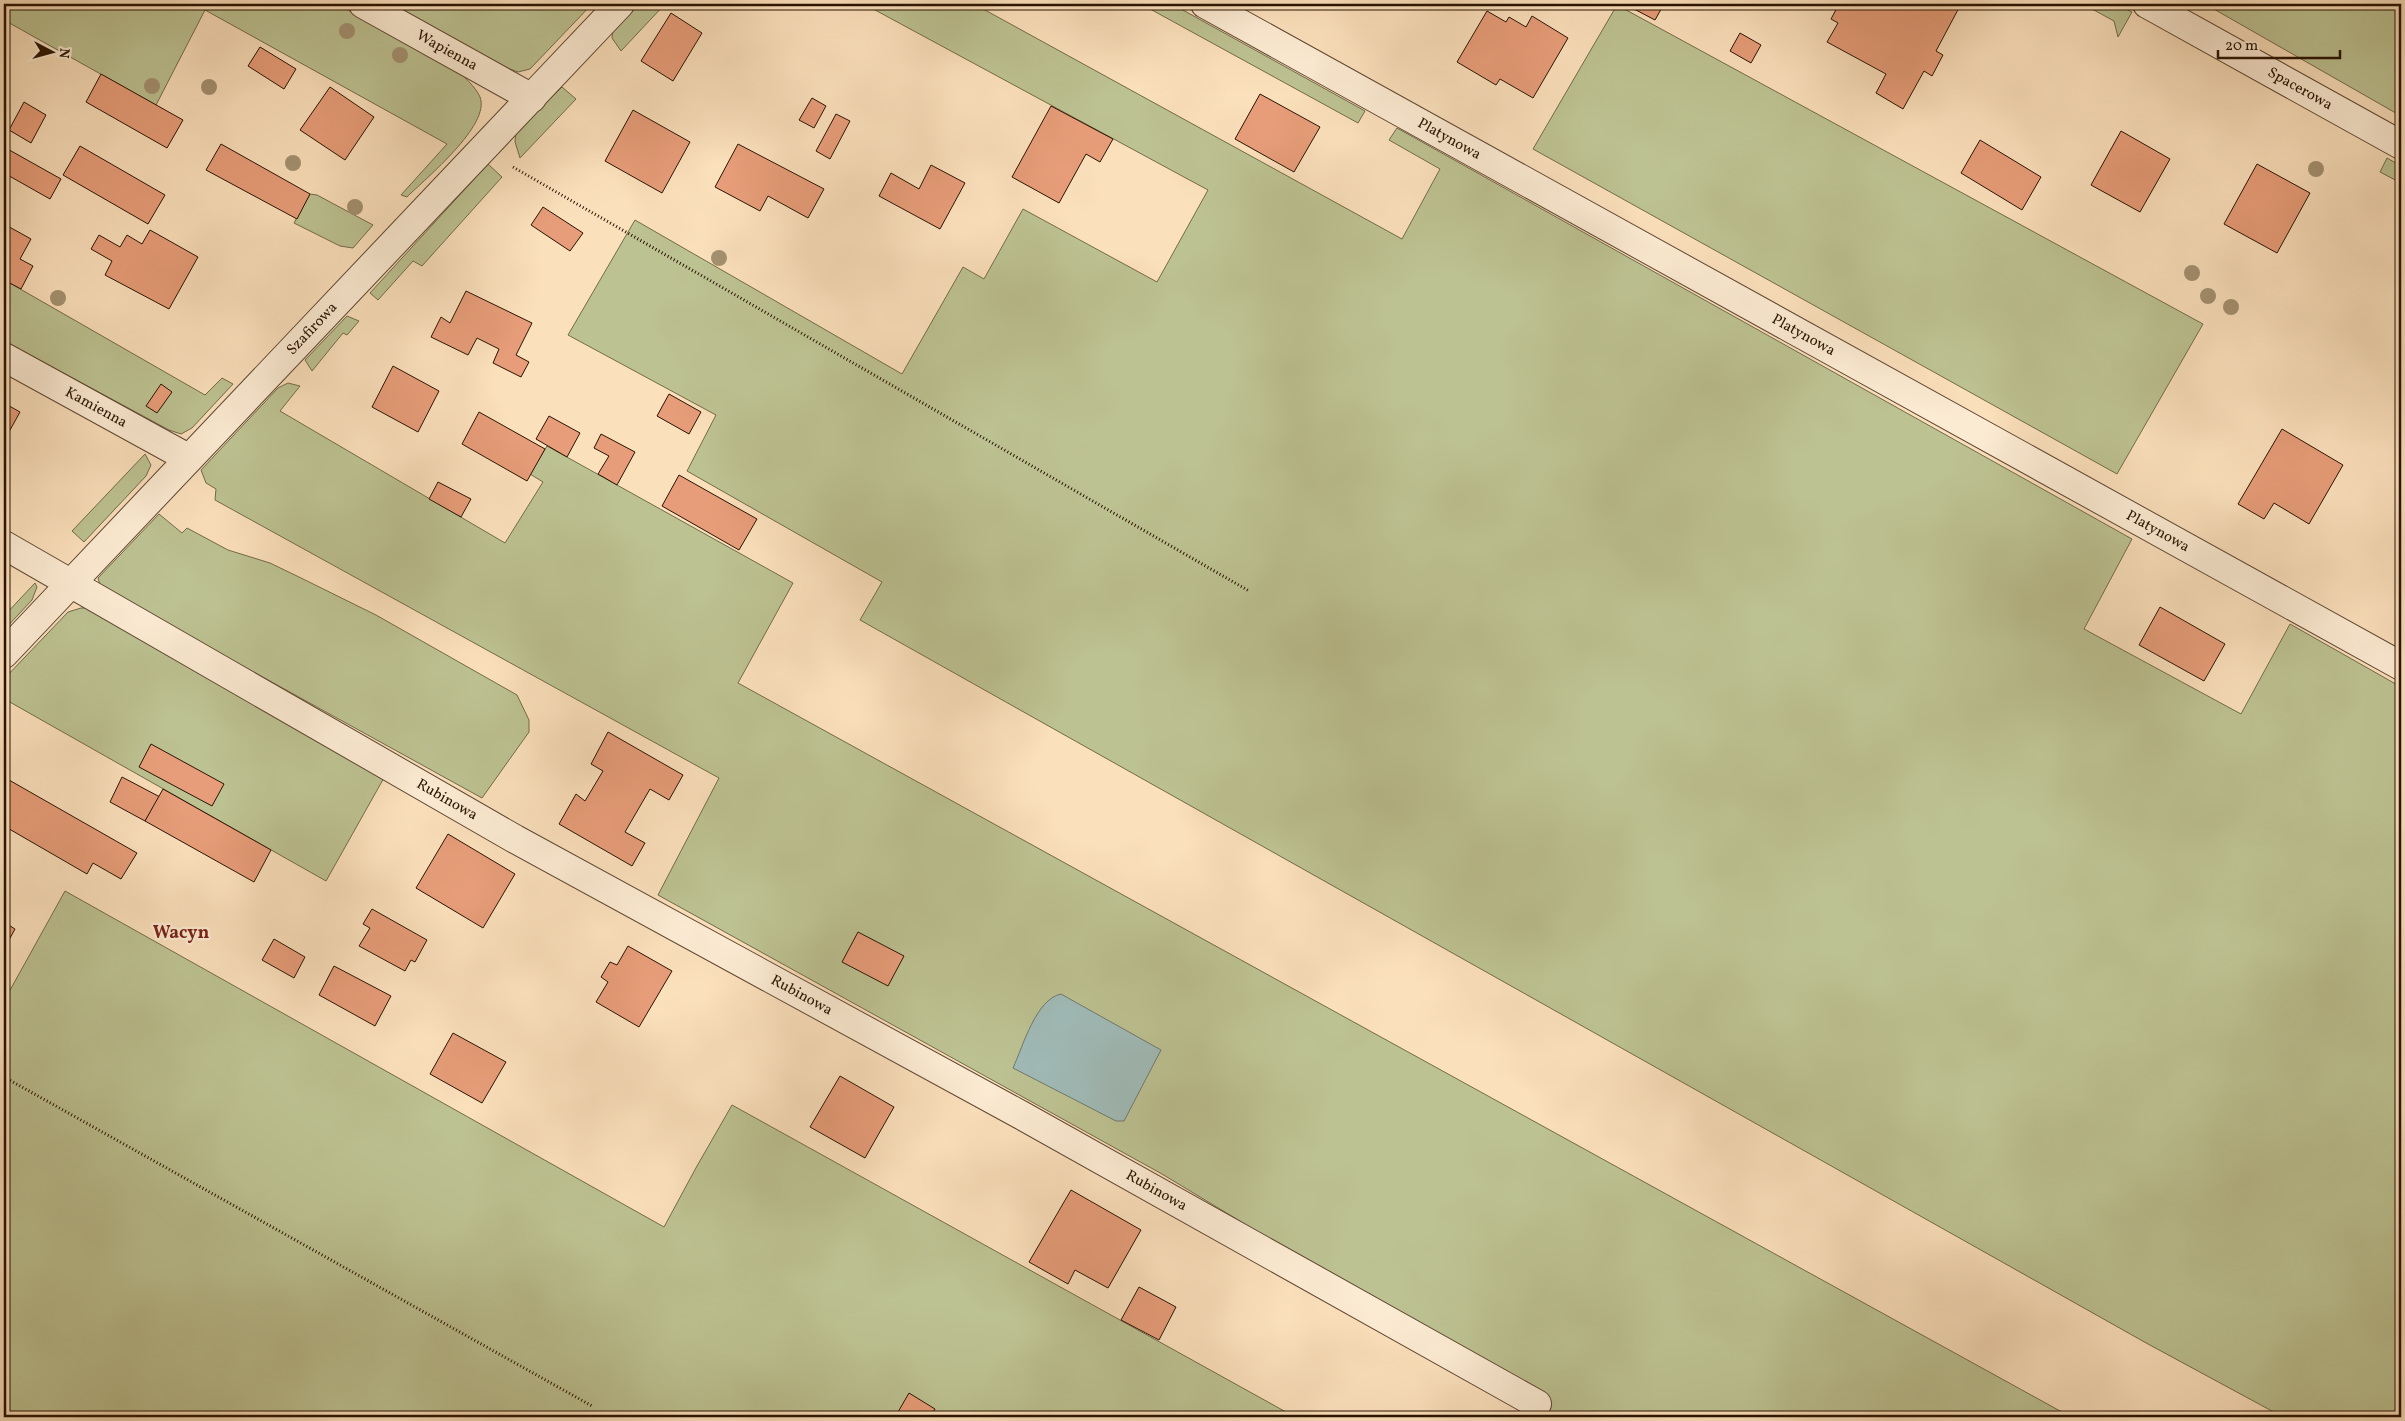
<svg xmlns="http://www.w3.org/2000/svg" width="2405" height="1421" viewBox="0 0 2405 1421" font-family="Vollkorn,serif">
	<rect width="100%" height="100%" fill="#fbe0bc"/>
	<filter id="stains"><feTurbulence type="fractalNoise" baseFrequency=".004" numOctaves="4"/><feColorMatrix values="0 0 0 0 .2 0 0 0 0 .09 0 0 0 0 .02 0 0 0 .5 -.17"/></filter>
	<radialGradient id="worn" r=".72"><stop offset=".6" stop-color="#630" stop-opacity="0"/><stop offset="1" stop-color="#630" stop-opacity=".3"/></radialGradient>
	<g fill="#bdc292" stroke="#736a4a">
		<path d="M4,4H337L457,70C465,78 475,86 480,97C491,125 426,178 407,197L401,195L447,144L205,10L156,105L4,20Z"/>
		<polygon points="399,4 592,4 530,69 518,72 502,66 396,9"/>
		<polygon points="640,4 665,4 621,51 612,38 613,27"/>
		<polygon points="864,4 974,4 1402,239 1440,169 1389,140 1397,128 2132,539 2084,629 2241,714 2290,624 2401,687 2401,1417 2283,1417 2148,1344 860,620 882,582 687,471 716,415 568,335 635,220 902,374 963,267 984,279 1023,209 1157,282 1208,190"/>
		<polygon points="1141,4 1172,4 1365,111 1358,123"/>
		<polygon points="2083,4 2116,4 2132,12 2118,37 2114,21"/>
		<polygon points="2205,4 2401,4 2401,116"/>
		<polygon points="1617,5 2203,324 2117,474 1533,149"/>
		<polygon points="562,87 576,99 520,158 515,142 516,132"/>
		<polygon points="2387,158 2401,166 2401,183 2380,172"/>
		<polygon points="488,164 502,177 422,266 413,261 378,300 370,293"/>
		<polygon points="310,194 317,195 373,225 353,248 340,246 294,223"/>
		<polygon points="8,282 205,395 222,378 233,384 192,428 181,434 169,430 4,341 4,289"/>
		<polygon points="347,316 359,321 347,335 343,333 312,371 305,360"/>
		<polygon points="288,383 300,386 280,411 505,543 543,482 530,474 547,446 793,583 738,683 2071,1417 1536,1417 1374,1302 1162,1174 658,895 719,778 215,500 216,489 206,483 201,470 278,388"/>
		<polygon points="145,454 151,465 146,476 84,542 72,531"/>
		<polygon points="159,514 182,533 187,528 228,550 270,563 299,577 376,615 517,695 529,720 529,732 482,798 101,588 98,578"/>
		<polygon points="35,583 37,587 32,600 4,630 4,616"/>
		<polygon points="81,608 88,608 385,776 326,881 8,701 4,705 4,679 68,612"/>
		<polygon points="65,891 664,1227 697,1166 732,1105 1295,1417 4,1417 4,1001"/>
	</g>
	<path fill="#a0bbb8" stroke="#70786f" d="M1061,994L1161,1050L1124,1121H1116L1013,1068C1023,1046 1036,999 1061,994Z"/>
	<g fill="#e79d79" stroke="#291301">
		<polygon points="1637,4 1664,4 1655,20 1634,9"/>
		<polygon points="1839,4 1903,4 1913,9 1915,4 1961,4 1936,51 1943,55 1932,76 1924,71 1903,109 1876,93 1886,74 1827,42 1838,23 1831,19"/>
		<polygon points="1487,11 1506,22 1509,17 1526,27 1532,16 1568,38 1533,98 1500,79 1496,85 1457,62"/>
		<polygon points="671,13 702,33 673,81 641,61"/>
		<polygon points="1740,33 1761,45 1751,63 1730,51"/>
		<polygon points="260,47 296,69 284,89 248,66"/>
		<polygon points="101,74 183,120 167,148 86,102"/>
		<polygon points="330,87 374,117 345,160 300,130"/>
		<polygon points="1260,94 1320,127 1294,172 1235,139"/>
		<polygon points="812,98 826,106 814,128 799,120"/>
		<polygon points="24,102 46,115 31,143 9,130"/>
		<polygon points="1051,106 1113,139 1100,162 1086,154 1059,203 1012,177"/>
		<polygon points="633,110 690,142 662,193 605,161"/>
		<polygon points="836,114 850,121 830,159 816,151"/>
		<polygon points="2121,131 2170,159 2140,212 2091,185"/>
		<polygon points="1980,140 2041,177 2022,210 1961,173"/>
		<polygon points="221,144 310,194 297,219 206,170"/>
		<polygon points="738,144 824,189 808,218 768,196 760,211 715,187"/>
		<polygon points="80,146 165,195 148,224 63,175"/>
		<polygon points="4,147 61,179 50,199 4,173"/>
		<polygon points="2257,164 2310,193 2277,253 2224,224"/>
		<polygon points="931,165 965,183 940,229 879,196 891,173 919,189"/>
		<polygon points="543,207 583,233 570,251 531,225"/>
		<polygon points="4,224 31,239 20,259 33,266 21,289 8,282 4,289"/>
		<polygon points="150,230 198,257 169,309 105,275 112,261 91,249 99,235 120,247 127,235 142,244"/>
		<polygon points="466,291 532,323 516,355 529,362 521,377 493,363 499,349 477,338 468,355 431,337 441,317 450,323"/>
		<polygon points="393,366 439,391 418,432 372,407"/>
		<polygon points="161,384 172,392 157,413 146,406"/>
		<polygon points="669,394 701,412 689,434 657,416"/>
		<polygon points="4,403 20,412 4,441"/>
		<polygon points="479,412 545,449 527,481 462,444"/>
		<polygon points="549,416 580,433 567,457 536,439"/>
		<polygon points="2282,429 2343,465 2309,524 2274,503 2264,519 2238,504"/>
		<polygon points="601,434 635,452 617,485 598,474 609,456 594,448"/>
		<polygon points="679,475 757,519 739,550 662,506"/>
		<polygon points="438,482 471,499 461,517 429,499"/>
		<polygon points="2160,607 2225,644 2204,681 2139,645"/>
		<polygon points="608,732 683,775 669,800 650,789 625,832 645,843 632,866 559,824 576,794 585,801 603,771 591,764"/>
		<polygon points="151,744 224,784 212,806 139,767"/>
		<polygon points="122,777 160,797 145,821 110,802"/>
		<polygon points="9,780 137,853 121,879 93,863 87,874 4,826 4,789"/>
		<polygon points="163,789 271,850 254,882 145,821"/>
		<polygon points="448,834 515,874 483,928 416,888"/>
		<polygon points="372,909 427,940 415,962 411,960 405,971 359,946 370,928 363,924"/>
		<polygon points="4,922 15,929 4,949"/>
		<polygon points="858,932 904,956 888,986 842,962"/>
		<polygon points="274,939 305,957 294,978 262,960"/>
		<polygon points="628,946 672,971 639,1027 596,1002 608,982 601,977 610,962 617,965"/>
		<polygon points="334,966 391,996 375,1026 319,995"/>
		<polygon points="453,1033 506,1062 482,1103 430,1074"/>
		<polygon points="840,1076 894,1107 865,1158 810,1127"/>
		<polygon points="1071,1190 1141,1230 1108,1288 1075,1270 1068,1284 1029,1262"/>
		<polygon points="1139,1287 1176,1307 1159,1340 1121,1320"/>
		<polygon points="909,1393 935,1409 930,1417 907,1417 898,1412"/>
	</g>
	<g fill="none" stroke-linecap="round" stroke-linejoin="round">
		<defs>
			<g id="street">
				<path id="s1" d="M363,4L532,98"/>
				<path id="s2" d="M1205,4L2401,666"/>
				<path id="s3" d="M2147,4L2401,145"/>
				<path id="s4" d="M4,357L188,458"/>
				<path id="s5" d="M4,545L515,839L1021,1115L1537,1404"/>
				<path id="s6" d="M4,654L620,4"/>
			</g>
		</defs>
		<use href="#street" stroke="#5e4630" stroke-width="30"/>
		<g stroke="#291301" stroke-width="3" stroke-dasharray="1 2.5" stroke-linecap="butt">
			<polyline points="513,167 1249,591"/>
			<polyline points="4,1077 592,1406"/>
		</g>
		<use href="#street" stroke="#fcebd3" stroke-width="28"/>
	</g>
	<g fill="#a49171">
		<circle cx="347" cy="31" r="8"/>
		<circle cx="400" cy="55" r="8"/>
		<circle cx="152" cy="86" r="8"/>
		<circle cx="209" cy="87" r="8"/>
		<circle cx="293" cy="163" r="8"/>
		<circle cx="2316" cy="169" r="8"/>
		<circle cx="355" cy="207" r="8"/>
		<circle cx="719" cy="258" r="8"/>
		<circle cx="2192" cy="273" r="8"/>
		<circle cx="2208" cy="296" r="8"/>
		<circle cx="58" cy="298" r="8"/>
		<circle cx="2231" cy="307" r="8"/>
	</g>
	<g text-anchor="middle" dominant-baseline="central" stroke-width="4.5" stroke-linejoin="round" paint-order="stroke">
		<g font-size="15" fill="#291301" stroke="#fcebd3">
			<text stroke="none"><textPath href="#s1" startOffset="96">Wapienna</textPath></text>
			<text stroke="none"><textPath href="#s3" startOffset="175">Spacerowa</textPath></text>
			<text stroke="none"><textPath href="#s2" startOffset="279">Platynowa</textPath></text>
			<text stroke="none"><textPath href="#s6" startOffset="448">Szafirowa</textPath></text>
			<text stroke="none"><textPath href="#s2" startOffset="684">Platynowa</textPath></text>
			<text stroke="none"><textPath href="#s4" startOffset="105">Kamienna</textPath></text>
			<text stroke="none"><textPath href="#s2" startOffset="1089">Platynowa</textPath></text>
			<text stroke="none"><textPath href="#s5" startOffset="511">Rubinowa</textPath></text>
			<text stroke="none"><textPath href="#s5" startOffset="916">Rubinowa</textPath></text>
			<text stroke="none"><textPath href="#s5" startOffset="1321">Rubinowa</textPath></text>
		</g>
		<g font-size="18" font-weight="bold" fill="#7a1f14" stroke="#fcebd3">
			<text x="181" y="933">Wacyn</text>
		</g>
	</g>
	<rect width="2405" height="1421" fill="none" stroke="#fbe0bc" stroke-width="20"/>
	<rect x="5" y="5" width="2395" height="1411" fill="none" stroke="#291301" stroke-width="2.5"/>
	<rect x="10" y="10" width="2385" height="1401" fill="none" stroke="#291301"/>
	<g transform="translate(52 52) rotate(96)" stroke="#fcebd3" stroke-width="4" paint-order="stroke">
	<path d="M0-4L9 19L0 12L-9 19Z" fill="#291301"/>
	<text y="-8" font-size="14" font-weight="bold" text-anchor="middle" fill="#291301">N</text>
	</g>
	<path d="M2218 50v8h122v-8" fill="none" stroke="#291301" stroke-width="2.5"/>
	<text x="2225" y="50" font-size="15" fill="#291301" stroke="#fcebd3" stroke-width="4" paint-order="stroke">20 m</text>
	<rect width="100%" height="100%" filter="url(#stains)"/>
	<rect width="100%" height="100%" fill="url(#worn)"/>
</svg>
